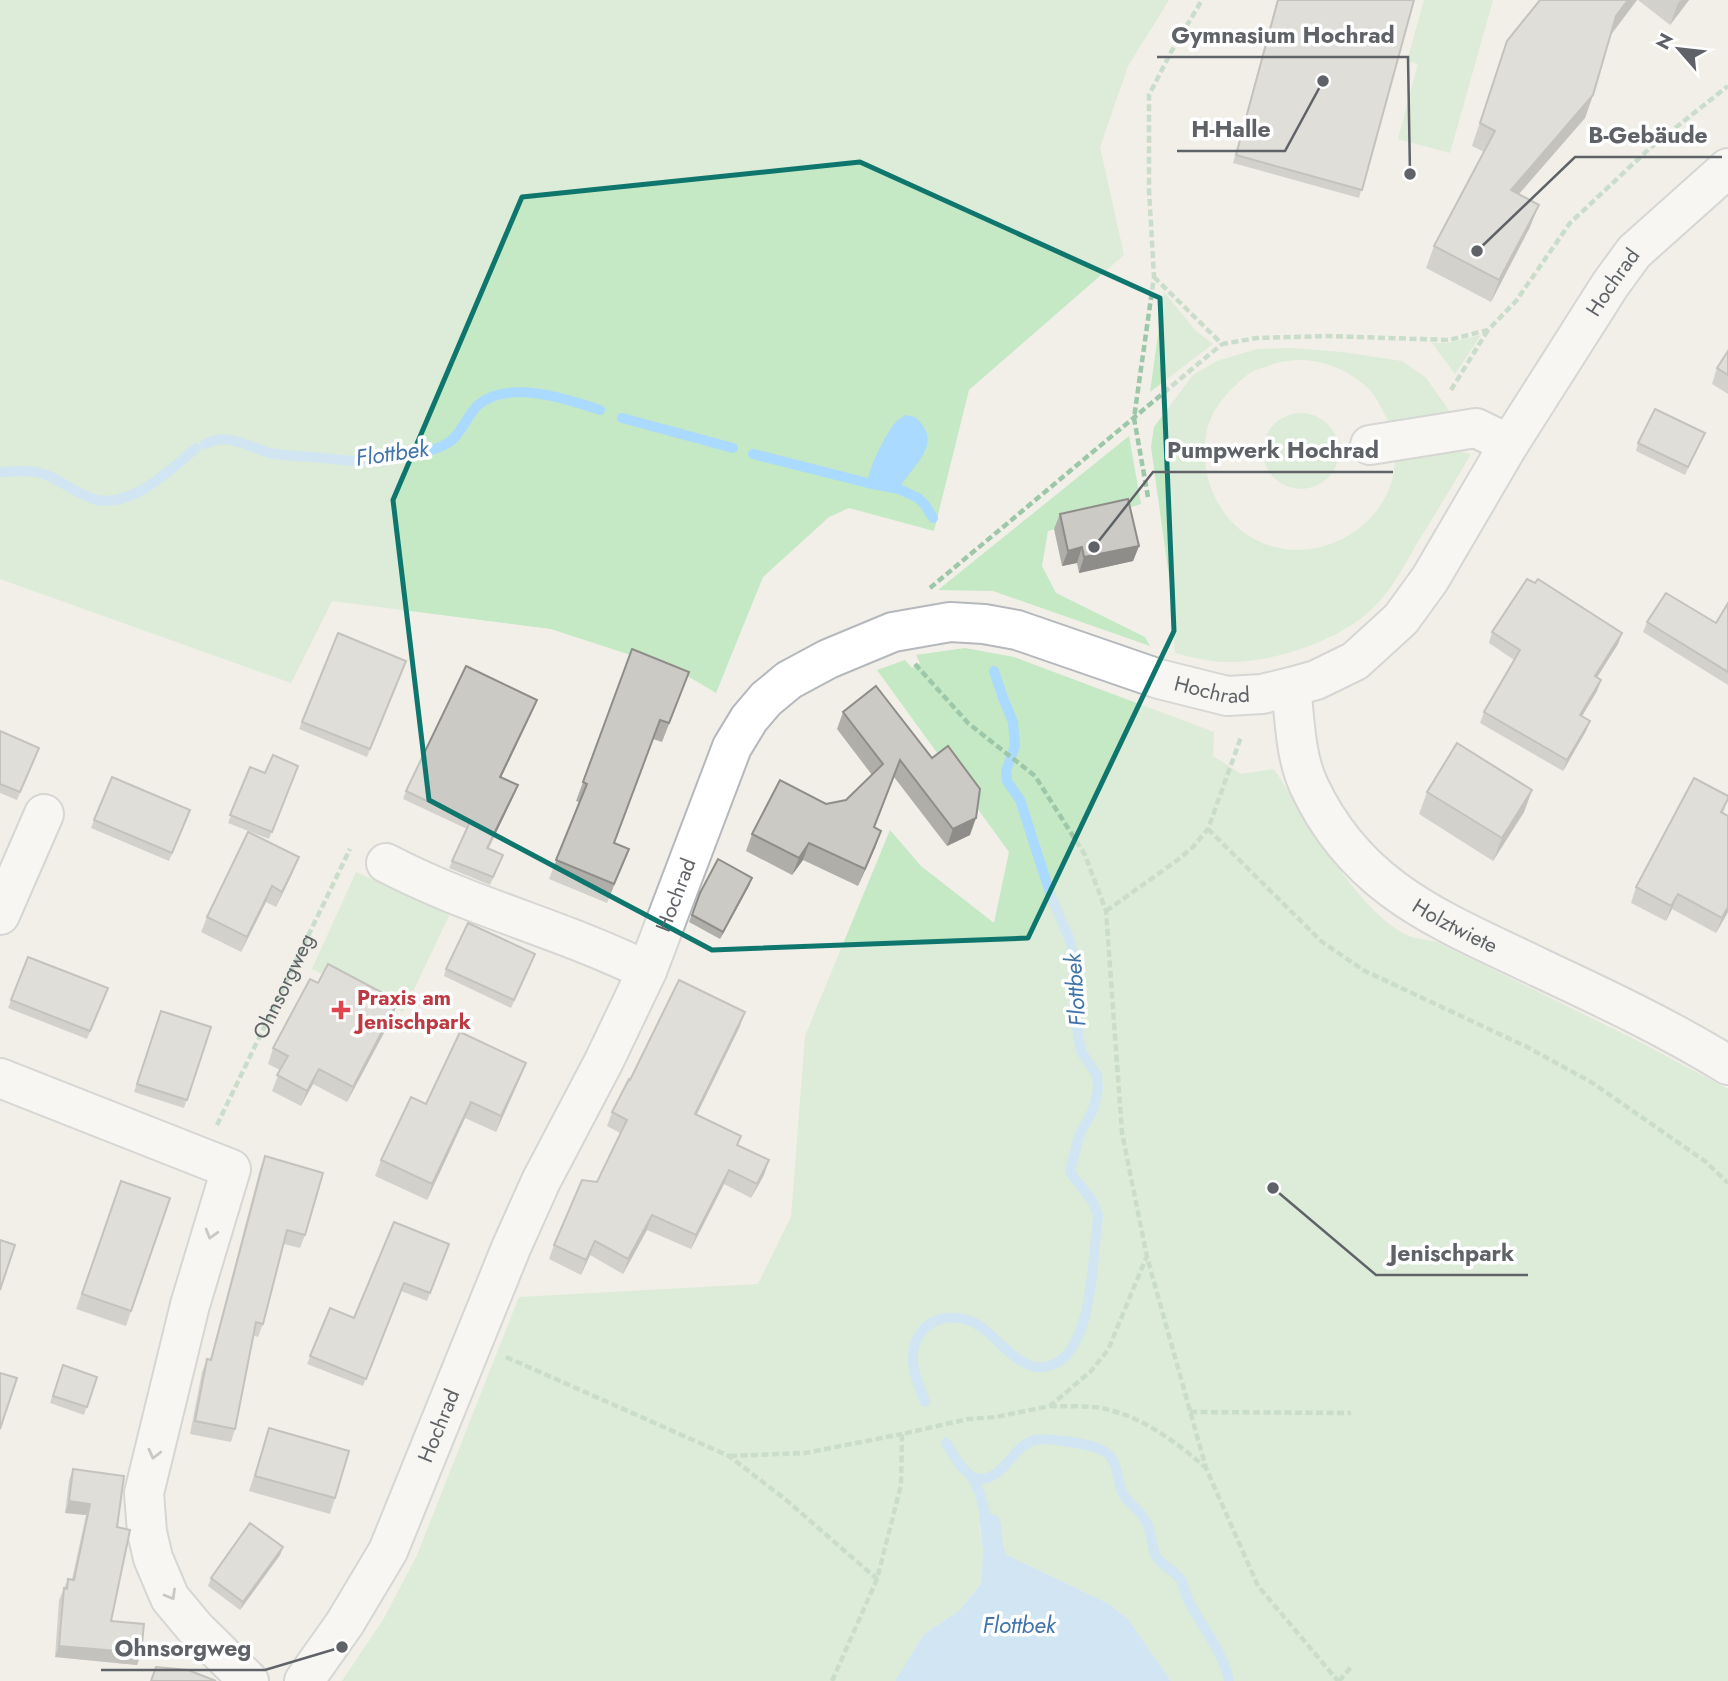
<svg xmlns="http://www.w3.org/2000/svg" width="1728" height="1681" viewBox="0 0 1728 1681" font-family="Jost,sans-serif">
	<rect width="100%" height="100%" fill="#f1efe8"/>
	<g fill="#c5e8c5">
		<polygon points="0,0 1169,0 1128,66 1100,147 1124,255 969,390 934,531 849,508 829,517 763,577 716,693 691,678 658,664 551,629 332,601 291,683 0,579"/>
		<polygon points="1424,0 1493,0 1450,153 1398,139 1418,64 1407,61"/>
		<polygon points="1164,292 1195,330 1213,344 1150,392"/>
		<polygon points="1481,335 1455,374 1432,343 1448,343"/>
		<path d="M1291,348L1342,352L1402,361L1426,378L1451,413L1390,424C1383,413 1377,396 1368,388C1339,362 1301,352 1265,367C1258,369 1251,371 1246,376C1230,389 1214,406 1208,426C1196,469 1216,520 1256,540C1308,566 1372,538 1391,484C1394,476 1394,466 1396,457L1450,450L1471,454C1453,484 1435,515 1416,545C1404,566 1392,589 1374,607C1338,643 1263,667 1211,661C1199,659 1187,656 1175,653L1171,591L1151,447L1154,427L1193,375L1217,361L1257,349Z"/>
		<circle cx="1301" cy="451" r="38"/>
		<polygon points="1129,436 1141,504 1048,531 1042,566 1056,593 1145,637 1150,646 993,591 938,590"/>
		<path d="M965,648L1014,657L1214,732L1213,756L1241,774L1274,769C1306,818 1352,902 1401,932C1410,939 1426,939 1437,942L1640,1042L1728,1089V1681H1171L1128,1619L1109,1604L1007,1555C999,1543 1005,1529 997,1516L979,1523L983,1550L981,1582L960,1610L924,1634L895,1681H342L383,1620L417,1555L519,1297L758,1284L791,1217L805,1036L890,830L921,866L994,923L1009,852L877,670L905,660L912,668L920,663L916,655Z"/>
		<polygon points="356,872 450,914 403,1012 312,969"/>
	</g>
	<g fill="#aadaff">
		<path d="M905,415L915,417C946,444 912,465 899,489L868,483C866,473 887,431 896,422C898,419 902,418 905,415Z"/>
		<path d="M984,1512L998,1516C1005,1529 999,1543 1007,1555L1109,1604L1128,1619L1171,1681H895L924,1634L960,1610L981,1583L983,1550L979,1516Z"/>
	</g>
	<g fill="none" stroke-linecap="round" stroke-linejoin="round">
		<g stroke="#aadaff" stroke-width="10">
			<polyline points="622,418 733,448"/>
			<path d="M205,444C233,431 249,450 276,454C288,456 301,456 313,457C330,458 349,462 366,461C389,459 435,455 453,439C463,429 468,415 478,405C508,379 567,399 600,410"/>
			<polyline points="753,454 868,483 899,489 918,498 925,505 933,518"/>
			<path d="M0,472C14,472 30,469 44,474C61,480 81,497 97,500C133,507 172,469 196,448"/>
			<path d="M925,1402C916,1378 904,1354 922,1331C936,1314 964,1314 981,1327C998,1339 1011,1359 1032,1366C1042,1369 1054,1366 1062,1359C1093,1334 1093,1255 1098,1216C1094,1196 1079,1188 1070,1171L1079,1136L1093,1110L1098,1090L1097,1075L1082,1053L1078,1037L1071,943L1051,896L1020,800L1007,781L1006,771L1015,746L1013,722L1003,698L994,671"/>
			<path d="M946,1443C963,1470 977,1498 1008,1462C1014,1455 1022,1444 1032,1441C1043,1436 1088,1444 1100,1449C1120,1457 1115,1478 1123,1494C1129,1504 1139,1509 1144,1518C1151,1527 1151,1543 1155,1554C1160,1566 1175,1570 1181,1580C1185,1586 1185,1594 1188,1600C1202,1627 1223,1651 1229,1681"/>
			<polyline points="972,1478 980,1494 988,1525"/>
		</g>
		<defs>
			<g id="minor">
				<polyline points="1370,445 1476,428 1509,444"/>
				<path id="s2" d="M1291,687C1295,720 1295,756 1309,786C1358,891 1443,921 1540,968C1604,998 1668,1028 1728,1065"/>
				<path d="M386,863C470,907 562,929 647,971"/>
				<polyline points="0,915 44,814"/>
				<polyline points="0,1078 231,1169 190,1305 144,1493 147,1532 153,1558 170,1598 195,1628 249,1681"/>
				<path id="s3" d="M304,1681L345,1623L388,1551L511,1248L541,1181L604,1061L647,971L732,747L749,719L766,699L789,680L828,659L893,632L950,622L984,624L1017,630L1159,679L1227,696L1262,694L1291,687L1316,680L1355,661L1401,619L1430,579L1509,444L1610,285L1634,252L1728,168"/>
			</g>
		</defs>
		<use href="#minor" stroke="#b5b8bc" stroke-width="42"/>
		<g stroke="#9cc7a9" stroke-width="4.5" stroke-dasharray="7 3.5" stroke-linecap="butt">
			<polyline points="1154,277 1222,344 1257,338 1327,336 1449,340 1488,330 1516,301 1570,223 1650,148 1728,86"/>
			<polyline points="1451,390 1488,330"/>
			<polyline points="1148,497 1134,418 1154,277 1149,190 1149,95 1171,52 1202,0"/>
			<polyline points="930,588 1222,344"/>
			<polyline points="915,664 968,723 1035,776 1085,855 1106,911 1122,1133 1147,1257 1206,1468 1258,1586 1338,1681"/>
			<polyline points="1208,829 1321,941 1363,970 1527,1047 1591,1082 1706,1162 1728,1183"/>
			<polyline points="1106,911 1175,862 1193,847 1208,829 1241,737"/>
			<path id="s1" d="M217,1125L350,849"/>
			<polyline points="506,1357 729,1456 785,1499 877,1579"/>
			<path d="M1050,1406C1068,1407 1089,1405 1106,1409C1144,1418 1176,1442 1205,1467"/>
			<polyline points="1190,1412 1351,1413"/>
			<polyline points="730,1456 805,1453 902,1434"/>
			<polyline points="832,1681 877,1579 901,1485 902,1434 968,1419 996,1417 1050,1406 1091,1371 1108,1350 1146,1258"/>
			<polyline points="1339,1681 1351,1667"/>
		</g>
		<use href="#minor" stroke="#fff" stroke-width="38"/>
	</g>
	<g fill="#afaea9">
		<polygon points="1277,0 1414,0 1359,198 1233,163"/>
		<polygon points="1540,0 1637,0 1611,35 1593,95 1585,118 1519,194 1530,227 1491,302 1426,268 1434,246 1484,152 1472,146 1507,41"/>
		<polygon points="1638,0 1689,0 1670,25"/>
		<polygon points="1728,351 1728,394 1712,384 1717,368"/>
		<polygon points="1705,433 1685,475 1636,451 1638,443"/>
		<polygon points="1060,514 1139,546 1133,561 1079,573 1077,563 1062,566 1054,529"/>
		<polygon points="1728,603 1728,685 1643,632 1647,622 1716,623"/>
		<polygon points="1492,632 1622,633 1618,644 1597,677 1601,680 1597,691 1582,716 1590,721 1586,731 1563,771 1480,723 1484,712 1514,660 1489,643"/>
		<polygon points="338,633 406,661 367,757 299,729"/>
		<polygon points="632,649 682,691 662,742 653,739 614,843 629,849 607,903 549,879 579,802 576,801"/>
		<polygon points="876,686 970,835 947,846 894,777 875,827 881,831 875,848 858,886 803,860 792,875 746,851 752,834 826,804 846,800 872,775 837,729 843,712"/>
		<polygon points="537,700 501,777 518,785 488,849 503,855 490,885 449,868 467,829 403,799 406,791"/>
		<polygon points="0,731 39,748 17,800 0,793"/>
		<polygon points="298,766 269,839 228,823 250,767 265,773"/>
		<polygon points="1532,790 1524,812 1493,861 1419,814 1427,792"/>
		<polygon points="1728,796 1728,800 1723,813 1728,816 1728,912 1716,933 1672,909 1666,921 1631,903 1636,887"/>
		<polygon points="190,810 169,861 91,828 94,820"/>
		<polygon points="293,872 276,907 266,902 241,952 201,932 207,917"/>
		<polygon points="752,878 749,886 720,939 689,922 700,893"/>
		<polygon points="28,957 108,988 87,1039 8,1008"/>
		<polygon points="532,962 511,1008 444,976 446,969"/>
		<polygon points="318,983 398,1001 393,1016 347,1102 313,1084 301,1106 272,1091 280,1070 268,1064 273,1048"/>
		<polygon points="161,1011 211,1027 184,1108 134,1092"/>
		<polygon points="740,1026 697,1114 741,1136 738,1145 764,1175 751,1198 724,1184 691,1249 647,1230 623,1274 590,1255 581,1275 549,1259 554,1245 597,1182 620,1133 607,1126 612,1112 630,1080"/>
		<polygon points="526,1063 520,1078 496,1132 465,1118 427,1200 375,1176 381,1160 426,1104"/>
		<polygon points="265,1156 305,1235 300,1248 284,1244 263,1324 258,1337 253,1335 235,1429 231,1442 190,1434 202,1372 207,1359 210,1360 260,1169"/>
		<polygon points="121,1181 170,1198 126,1326 76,1309"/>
		<polygon points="449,1244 427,1301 401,1291 363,1386 307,1364 330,1308 354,1318"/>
		<polygon points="63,1365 97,1377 84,1415 50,1403"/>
		<polygon points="269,1428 335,1498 330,1514 249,1491"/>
		<polygon points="73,1469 117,1527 111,1621 141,1653 137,1665 55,1657 59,1600 68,1579 72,1579 86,1515 65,1513 69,1480"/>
		<polygon points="283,1547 280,1555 240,1610 208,1586 211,1578"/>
	</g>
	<g fill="#8f8d8a">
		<polygon points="1628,0 1637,0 1608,38 1616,16"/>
		<polygon points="1681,0 1689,0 1670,25 1678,3"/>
		<polygon points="1593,95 1585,118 1503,212 1511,190"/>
		<polygon points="1539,205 1530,227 1491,302 1499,280"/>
		<polygon points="1139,546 1133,561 1079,573 1084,557"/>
		<polygon points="1082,547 1077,563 1062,566 1068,551"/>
		<polygon points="1622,633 1618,644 1591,687 1595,676"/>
		<polygon points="1601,680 1597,691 1576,726 1580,715"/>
		<polygon points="537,700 534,708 498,784 500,777"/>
		<polygon points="1590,721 1586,731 1563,771 1567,760"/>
		<polygon points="518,785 515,793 485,856 487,848"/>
		<polygon points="1532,790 1524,812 1493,861 1502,838"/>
		<polygon points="976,818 970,835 947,846 953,829"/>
		<polygon points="881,831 875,848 858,886 865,869"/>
		<polygon points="809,843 803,860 792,875 799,858"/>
		<polygon points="299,857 293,872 276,907 282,892"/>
		<polygon points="752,878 749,886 720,939 723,932"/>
		<polygon points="272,886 266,902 241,952 247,937"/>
		<polygon points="1678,894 1672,909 1666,921 1671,906"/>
		<polygon points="1728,907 1728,912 1716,933 1722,918"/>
		<polygon points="398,1001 393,1016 347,1102 353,1087"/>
		<polygon points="745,1012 740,1026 690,1128 695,1114"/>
		<polygon points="526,1063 520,1078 496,1132 501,1116"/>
		<polygon points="319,1069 313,1084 301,1106 307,1091"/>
		<polygon points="471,1102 465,1118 427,1200 432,1184"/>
		<polygon points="769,1160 764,1175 751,1198 757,1184"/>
		<polygon points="729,1170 724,1184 691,1249 696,1235"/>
		<polygon points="652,1215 647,1230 623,1274 628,1259"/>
		<polygon points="595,1241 590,1255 581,1275 586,1260"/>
		<polygon points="69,1501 90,1504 86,1515 65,1513"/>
		<polygon points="283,1547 280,1555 240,1610 243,1602"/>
		<polygon points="59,1646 141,1653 137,1665 55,1657"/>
	</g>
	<g fill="#cccac5" stroke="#8f8d8a" stroke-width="2">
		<polygon points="1278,0 1414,0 1362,190 1236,155"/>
		<polygon points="1540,0 1628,0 1616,16 1593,95 1511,190 1539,205 1499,280 1434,246 1495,131 1480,123 1507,41"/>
		<polygon points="1728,351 1728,375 1717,368"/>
		<polygon points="1655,409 1705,433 1688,467 1638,443"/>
		<polygon points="1128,499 1139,546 1084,557 1082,547 1068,551 1060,514"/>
		<polygon points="1527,579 1535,583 1538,579 1622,633 1595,676 1601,680 1580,715 1590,721 1567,760 1484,712 1520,650 1492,632"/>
		<polygon points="1666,593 1716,623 1728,603 1728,672 1647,622"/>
		<polygon points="338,633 406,661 370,749 302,722"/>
		<polygon points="632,649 689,672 669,723 660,720 614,843 629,849 614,884 556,860 587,784 583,782"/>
		<polygon points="466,666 537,700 500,777 518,785 487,848 503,855 493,877 452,861 470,822 406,791"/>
		<polygon points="876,686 932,758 948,746 980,789 976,818 953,829 900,760 874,827 881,831 865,869 809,843 799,858 752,834 780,780 826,804 846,800 883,764 843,712"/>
		<polygon points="0,731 39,748 20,792 0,784"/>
		<polygon points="1457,743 1532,790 1502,838 1427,792"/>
		<polygon points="273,755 298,766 272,832 230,815 250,767 265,773"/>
		<polygon points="112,777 190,810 172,853 94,820"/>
		<polygon points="1694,778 1728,796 1728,799 1721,812 1728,816 1728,907 1722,918 1678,894 1671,906 1636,887"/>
		<polygon points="248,832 299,857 282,892 272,886 247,937 207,917"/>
		<polygon points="718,859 752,878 723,932 692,915 700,893"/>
		<polygon points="468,923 535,954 514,1000 446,969"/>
		<polygon points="28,957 108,988 90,1031 11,1000"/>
		<polygon points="328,964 398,1001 353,1087 319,1069 307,1091 277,1075 288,1056 273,1048 310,979 318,983"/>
		<polygon points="679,980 745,1012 695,1114 741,1136 737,1145 769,1160 757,1184 729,1170 696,1235 652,1215 628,1259 595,1241 586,1260 554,1245 582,1180 597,1182 627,1120 612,1112 629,1079 630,1080"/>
		<polygon points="161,1011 211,1027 187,1100 137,1084"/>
		<polygon points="460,1032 526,1063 501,1116 471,1102 432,1184 381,1160 411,1097 426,1104"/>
		<polygon points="265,1156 323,1173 305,1235 287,1230 263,1324 256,1322 235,1429 195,1421 207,1359 211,1360"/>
		<polygon points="121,1181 170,1198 131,1311 82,1294"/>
		<polygon points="394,1222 449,1244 430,1293 404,1283 366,1379 310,1356 330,1308 354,1318"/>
		<polygon points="0,1240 15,1245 0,1290"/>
		<polygon points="63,1365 97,1377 87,1407 53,1396"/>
		<polygon points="0,1373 17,1378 0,1429"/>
		<polygon points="269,1428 349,1451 335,1498 255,1476"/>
		<polygon points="73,1469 124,1476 117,1527 130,1530 111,1621 144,1624 141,1653 59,1646 64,1588 67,1589 68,1579 74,1580 90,1504 69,1501"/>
		<polygon points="250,1523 283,1547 243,1602 211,1578"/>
		<polygon points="156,1667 188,1670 216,1681 151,1681"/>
	</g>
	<defs><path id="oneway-chevron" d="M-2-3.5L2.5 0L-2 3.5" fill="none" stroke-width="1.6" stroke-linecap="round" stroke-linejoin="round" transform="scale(1.75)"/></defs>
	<g stroke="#979a9d">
		<use href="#oneway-chevron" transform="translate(211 1234) rotate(106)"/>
		<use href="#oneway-chevron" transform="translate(154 1454) rotate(104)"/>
		<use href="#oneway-chevron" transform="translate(171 1595) rotate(60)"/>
	</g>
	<path d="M0 0H1728V1681H0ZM860,162L1160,298L1174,631L1028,938L712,950L429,800L393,500L522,197Z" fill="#f1efe8" fill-opacity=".55" fill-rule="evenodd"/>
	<path fill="none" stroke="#0f766e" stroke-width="5" stroke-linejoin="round" d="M860,162L1160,298L1174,631L1028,938L712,950L429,800L393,500L522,197Z"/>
	<path fill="#e0444e" stroke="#fff" stroke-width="2.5" d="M337.5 999.5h7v7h7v7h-7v7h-7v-7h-7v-7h7z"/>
	<g text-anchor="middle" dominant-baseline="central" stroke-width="7" stroke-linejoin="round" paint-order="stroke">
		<g font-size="21" fill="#5f6368" stroke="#fff">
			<text stroke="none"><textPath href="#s3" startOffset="2174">Hochrad</textPath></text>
			<text stroke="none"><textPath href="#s3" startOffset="1564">Hochrad</textPath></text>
			<text stroke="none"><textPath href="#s3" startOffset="872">Hochrad</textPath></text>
			<text stroke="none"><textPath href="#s2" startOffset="308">Holztwiete</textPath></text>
			<text stroke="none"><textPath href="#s1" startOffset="154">Ohnsorgweg</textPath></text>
			<text stroke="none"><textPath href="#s3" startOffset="290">Hochrad</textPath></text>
		</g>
		<g font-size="21" font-weight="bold" fill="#be3a42" stroke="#fff" text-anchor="start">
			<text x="357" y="998">Praxis am<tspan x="357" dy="24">Jenischpark</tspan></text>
		</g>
		<g font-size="23" font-style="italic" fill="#4174aa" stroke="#fff">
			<text transform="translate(392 453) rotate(-8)">Flottbek</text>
			<text transform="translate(1075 990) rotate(-94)">Flottbek</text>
			<text x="1019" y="1625">Flottbek</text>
		</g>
	</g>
	<path fill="none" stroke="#5f6368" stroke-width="2.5" d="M1410 174L1408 57H1157M1323 81L1285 151H1177M1477 251L1575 157H1722M1094 547L1153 472H1393M1273 1188L1376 1275H1528M342 1647L265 1670H101"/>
	<g fill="#5f6368" stroke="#fff" stroke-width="2.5">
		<circle cx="1410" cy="174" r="7"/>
		<circle cx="1323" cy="81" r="7"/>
		<circle cx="1477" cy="251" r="7"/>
		<circle cx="1094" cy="547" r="7"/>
		<circle cx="1273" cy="1188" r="7"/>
		<circle cx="342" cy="1647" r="7"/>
	</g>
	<g font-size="23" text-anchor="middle" font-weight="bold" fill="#5f6368" stroke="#fff" stroke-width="7" stroke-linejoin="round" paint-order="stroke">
		<text x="1283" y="43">Gymnasium Hochrad</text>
		<text x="1231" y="137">H-Halle</text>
		<text x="1648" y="143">B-Gebäude</text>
		<text x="1273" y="458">Pumpwerk Hochrad</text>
		<text x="1452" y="1261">Jenischpark</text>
		<text x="183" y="1656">Ohnsorgweg</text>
	</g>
	<g transform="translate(1679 49) rotate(298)" stroke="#ffffff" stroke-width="5" paint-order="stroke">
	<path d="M0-5L12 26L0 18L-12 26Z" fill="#5f6368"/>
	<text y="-10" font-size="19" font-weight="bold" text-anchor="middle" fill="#5f6368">N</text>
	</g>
</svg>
